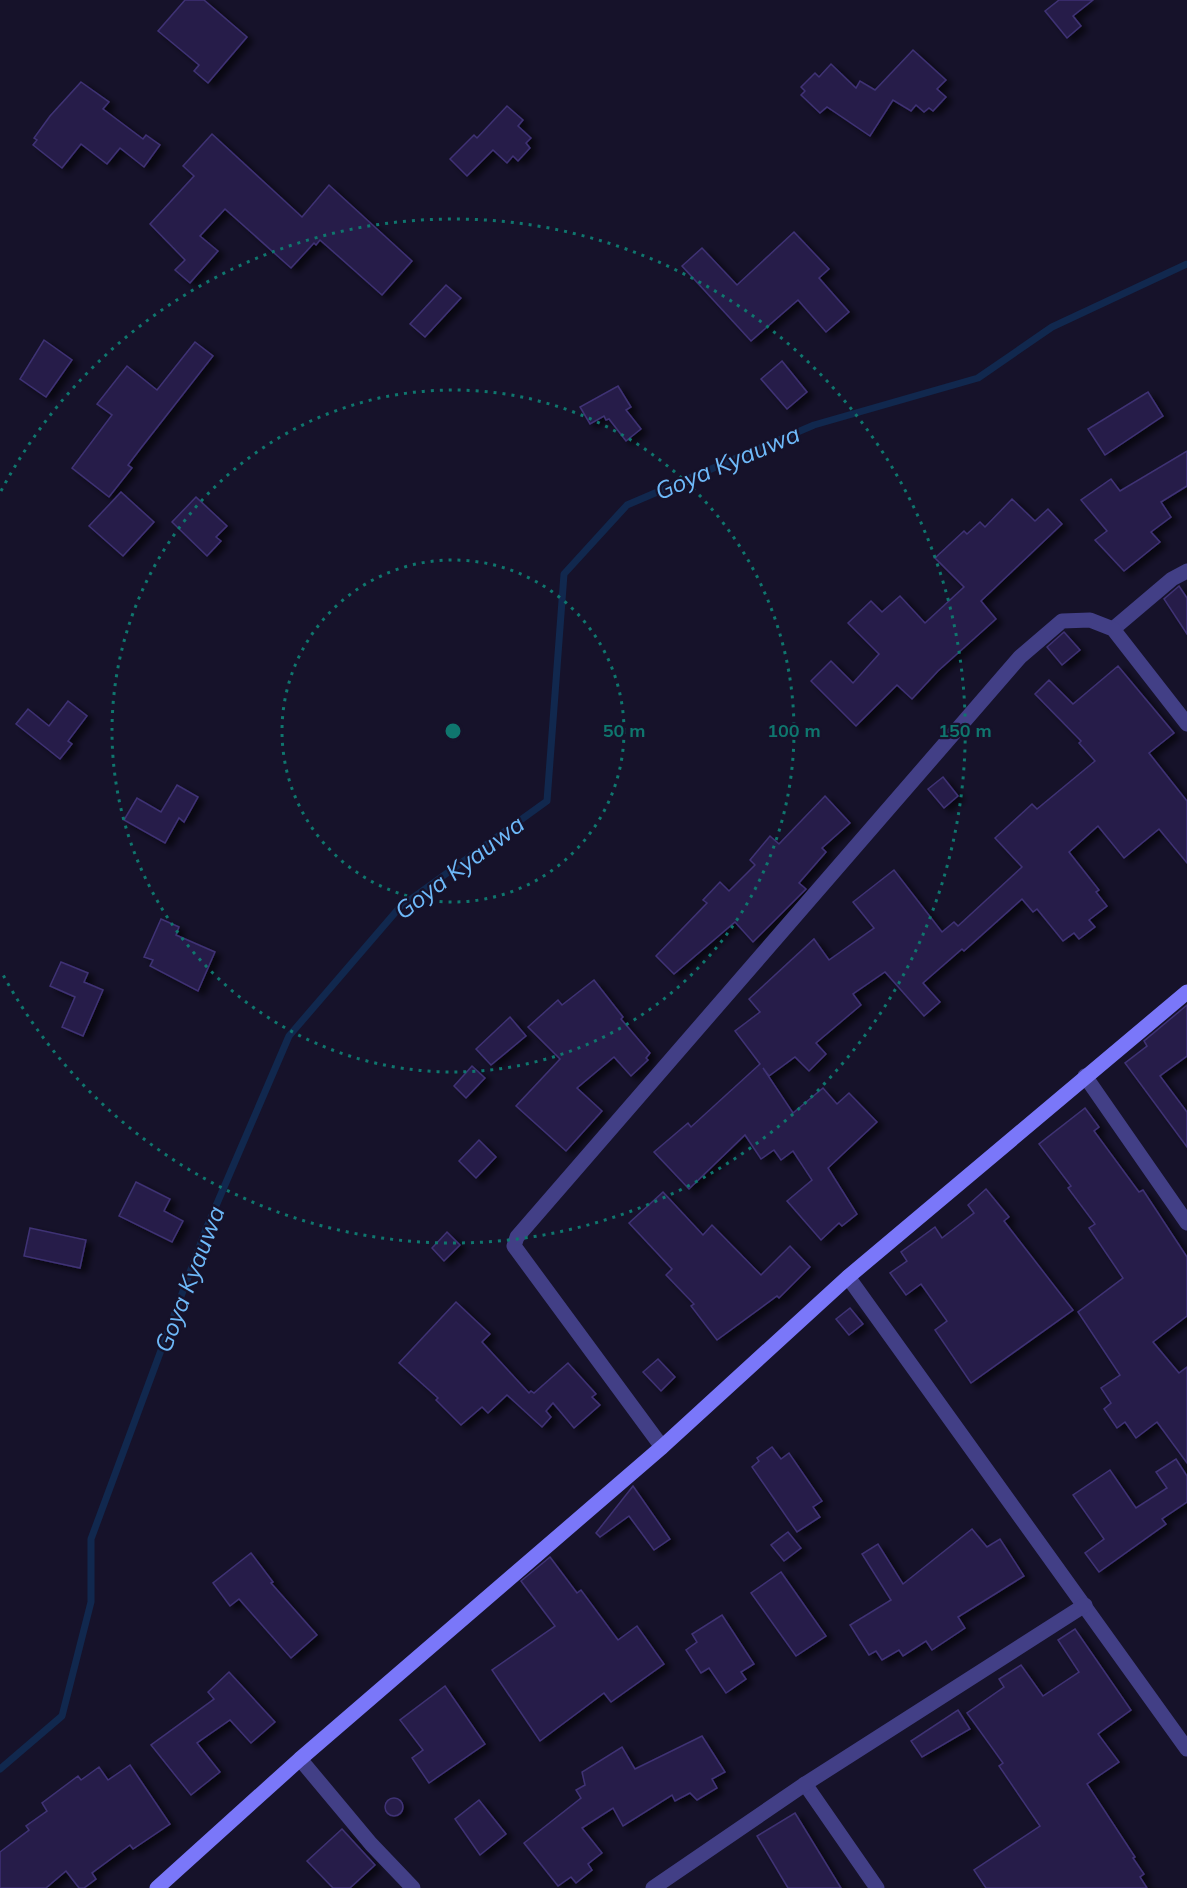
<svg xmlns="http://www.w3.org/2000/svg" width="1187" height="1888" viewBox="0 0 1187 1888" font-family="Mulish,sans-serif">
	<defs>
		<filter id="shadow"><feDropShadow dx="6" dy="4" stdDeviation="3" flood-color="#0009"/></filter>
	</defs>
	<rect width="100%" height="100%" fill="#16122a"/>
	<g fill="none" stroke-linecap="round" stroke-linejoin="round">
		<polyline stroke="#11284e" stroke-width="7" points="0,1769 62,1716 91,1602 91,1539 206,1229 289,1036 400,907 547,801 564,574 627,505 814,425 978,378 1052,327 1187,264"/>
	</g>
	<g fill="#271f4a" stroke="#3f3275" stroke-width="1.5" filter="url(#shadow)">
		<polygon points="185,0 204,0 247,37 208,83 194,71 199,65 158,31"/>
		<polygon points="1059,0 1093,0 1073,16 1081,26 1067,38 1045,11"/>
		<polygon points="913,50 946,80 937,89 946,97 933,111 929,108 924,112 916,105 911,111 893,100 870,136 827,107 820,113 801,95 805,91 801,87 815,73 819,77 831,64 856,88 860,81 875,90"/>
		<polygon points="81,82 109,102 103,109 143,139 146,135 160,145 144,167 120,148 107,164 81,144 62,168 33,145 37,140 34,138 50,116"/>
		<polygon points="507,106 523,120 518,126 531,138 526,143 530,148 518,161 513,156 507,163 493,150 467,176 450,159 474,135 477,138"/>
		<polygon points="212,134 302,217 329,185 412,261 382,295 320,240 316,245 314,243 291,268 225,209 200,236 218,251 190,283 175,270 185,260 150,224 194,176 183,166"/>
		<polygon points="794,232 829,269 819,278 849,312 826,332 798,300 751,341 682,266 702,248 737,285"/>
		<polygon points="446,285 461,298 425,337 410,324"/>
		<polygon points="44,340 72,360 46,397 20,379"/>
		<polygon points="195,342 213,356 141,448 128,465 132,468 109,497 72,468 112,415 97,404 127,366 157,390"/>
		<polygon points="782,361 807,392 787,409 761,379"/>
		<polygon points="618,386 631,407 626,410 641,429 626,441 609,419 606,420 604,416 590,424 580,407"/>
		<polygon points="1148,392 1163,416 1105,455 1088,429"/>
		<polygon points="1187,451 1187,486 1161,502 1171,517 1151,532 1160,542 1124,571 1095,540 1107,531 1081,500 1111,479 1120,491"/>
		<polygon points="121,492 154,522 123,556 89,526"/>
		<polygon points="196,497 227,526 216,537 221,541 207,556 172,522"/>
		<polygon points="1012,499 1035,521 1048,509 1062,524 981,601 996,619 938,671 912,699 897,685 856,726 811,681 831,661 853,683 879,654 848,623 871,601 882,612 900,596 925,623 964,587 935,558 964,531 967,534 980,522 985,527"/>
		<polygon points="1179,586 1187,598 1187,634 1164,599"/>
		<polygon points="1064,632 1080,650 1062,665 1047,647"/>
		<polygon points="1118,666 1174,733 1149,753 1187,801 1187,863 1159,829 1124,858 1098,826 1069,852 1099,890 1096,892 1107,906 1089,920 1095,927 1079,939 1074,933 1063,941 1037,909 1033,912 1022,899 964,951 962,949 923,983 940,1002 924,1016 885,972 853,994 861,1005 816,1043 826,1054 809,1071 795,1057 769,1076 763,1068 793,1113 823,1088 837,1104 849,1093 877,1122 828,1168 857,1214 842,1226 839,1223 821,1240 787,1201 812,1180 793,1151 781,1160 774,1150 761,1159 745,1135 689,1189 654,1152 688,1123 691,1127 760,1064 735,1031 760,1012 749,999 814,939 829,960 874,928 853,902 894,870 942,932 954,922 958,926 1022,867 995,838 1032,804 1037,809 1095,761 1079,743 1081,741 1035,694 1049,680 1073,704"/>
		<polygon points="68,701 87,716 68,741 72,744 60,759 16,724 28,709 49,726"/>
		<polygon points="943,777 958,796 944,808 928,789"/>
		<polygon points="177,785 198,797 184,822 179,818 165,843 124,820 137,798 161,812"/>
		<polygon points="825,796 850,823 822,848 826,852 799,883 806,889 753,942 735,922 674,974 656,956 707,903 703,900 720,882 729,891 755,865 750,860 770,836 779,844"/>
		<polygon points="161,919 179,927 176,935 215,952 198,991 150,966 153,960 144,957"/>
		<polygon points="61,962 88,973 84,982 103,990 83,1036 62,1027 75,997 50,986"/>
		<polygon points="594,980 623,1017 621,1019 650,1053 646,1058 648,1060 631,1076 614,1057 577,1088 602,1111 566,1151 516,1106 560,1059 528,1027 558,1000 562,1005"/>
		<polygon points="1187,1005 1187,1056 1160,1076 1187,1112 1187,1147 1125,1063 1147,1046 1144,1041"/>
		<polygon points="510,1017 526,1036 491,1065 476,1049"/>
		<polygon points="472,1066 485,1078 466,1098 454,1086"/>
		<polygon points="1085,1108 1099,1127 1094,1131 1139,1192 1143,1190 1187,1257 1187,1316 1153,1342 1179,1373 1187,1367 1187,1463 1157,1422 1136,1438 1125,1422 1117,1428 1104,1409 1111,1403 1101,1388 1120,1375 1078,1312 1123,1278 1089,1228 1095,1224 1068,1188 1071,1186 1039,1144"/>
		<polygon points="479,1140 496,1157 476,1178 459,1161"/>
		<polygon points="136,1182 170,1199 164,1211 183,1221 172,1242 119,1216"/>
		<polygon points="986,1189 1009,1217 1004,1221 1073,1310 971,1383 935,1330 947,1321 921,1284 906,1295 890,1273 907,1261 901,1252 935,1227 942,1238 974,1213 968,1205"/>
		<polygon points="663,1192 703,1235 712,1225 761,1275 790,1246 810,1267 779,1298 777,1296 717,1340 691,1306 694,1304 666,1275 672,1269 629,1223"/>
		<polygon points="30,1228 86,1240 80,1268 24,1256"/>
		<polygon points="447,1232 460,1245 444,1261 432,1248"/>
		<polygon points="456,1302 490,1334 482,1342 529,1393 531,1391 534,1393 568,1363 596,1394 592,1397 600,1405 574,1428 553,1403 546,1411 551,1417 542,1427 507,1395 488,1413 482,1407 461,1425 436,1400 438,1398 399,1363"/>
		<polygon points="850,1308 863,1324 849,1335 836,1319"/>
		<polygon points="658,1359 675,1377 661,1391 643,1372"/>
		<polygon points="772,1447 781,1459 789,1453 822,1501 813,1507 820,1517 797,1532 752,1467 759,1461 757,1458"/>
		<polygon points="1176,1459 1187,1476 1187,1502 1162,1519 1166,1524 1099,1572 1085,1553 1104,1539 1073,1495 1110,1470 1136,1508 1167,1488 1156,1472"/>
		<polygon points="633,1486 670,1539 654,1550 629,1516 600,1537 596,1533"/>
		<polygon points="972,1529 987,1547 1000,1539 1024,1576 958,1617 965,1628 932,1650 926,1641 903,1656 899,1650 882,1660 876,1651 869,1655 850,1625 891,1600 862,1554 878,1544 903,1584"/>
		<polygon points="788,1532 801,1548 784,1561 771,1545"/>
		<polygon points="251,1553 273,1582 271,1583 317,1635 291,1658 239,1599 230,1606 213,1583"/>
		<polygon points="550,1557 577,1593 581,1590 618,1640 637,1626 664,1664 611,1702 604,1693 540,1741 492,1670 555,1626 521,1581"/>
		<polygon points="781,1572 826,1636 796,1656 751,1593"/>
		<polygon points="722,1615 754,1664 741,1672 746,1679 726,1693 709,1668 701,1673 686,1650 697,1642 692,1634"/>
		<polygon points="1075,1629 1131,1710 1098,1734 1119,1762 1087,1784 1135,1857 1133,1858 1144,1874 1140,1877 1147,1888 986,1888 974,1870 1040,1826 999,1766 1003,1763 967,1713 1004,1687 999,1679 1021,1665 1043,1696 1079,1672 1058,1640"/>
		<polygon points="229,1672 275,1722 251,1743 230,1720 197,1743 220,1772 191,1795 151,1745 214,1699 208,1692"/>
		<polygon points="445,1686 485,1744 429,1783 412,1758 423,1750 400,1720"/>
		<polygon points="958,1710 970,1729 922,1757 911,1741"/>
		<polygon points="702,1736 725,1772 712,1779 717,1788 697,1800 690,1793 675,1801 672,1795 623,1826 613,1808 582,1828 602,1853 588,1864 592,1870 576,1883 571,1877 558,1886 524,1843 581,1798 576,1790 585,1785 582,1772 622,1747 635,1769"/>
		<polygon points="130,1765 170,1824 133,1849 130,1845 92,1873 96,1879 84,1888 79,1888 66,1871 46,1888 0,1888 0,1852 29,1830 26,1826 47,1811 42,1803 78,1776 81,1780 99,1767 108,1780"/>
		<circle cx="394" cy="1807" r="9"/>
		<polygon points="479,1800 506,1834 480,1855 455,1819"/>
		<polygon points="795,1813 841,1888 788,1888 757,1836"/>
		<polygon points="342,1829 375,1865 350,1888 333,1888 307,1861"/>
	</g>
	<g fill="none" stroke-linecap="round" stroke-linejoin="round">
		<g stroke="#423f86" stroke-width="15">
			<polyline points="1113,629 1172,579 1187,571"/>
			<polyline points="1085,1076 1187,1223"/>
			<polyline points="848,1277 1187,1749"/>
			<polyline points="662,1447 514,1246 517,1237 1020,657 1062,621 1090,620 1113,629 1187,724"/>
			<polyline points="300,1759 371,1844 413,1888"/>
			<polyline points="805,1784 877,1888"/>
			<polyline points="653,1888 805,1784 1085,1605"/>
		</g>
		<polyline stroke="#7a77f9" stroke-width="15" points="157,1888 300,1759 662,1447 848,1277 1187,992"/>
	</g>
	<g fill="none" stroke="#0f766e" stroke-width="3" stroke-dasharray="3 6">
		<circle cx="453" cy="731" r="171"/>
		<circle cx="453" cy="731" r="341"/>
		<path d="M1 491A512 512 0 1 1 1 971"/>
	</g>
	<g text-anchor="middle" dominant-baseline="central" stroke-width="4.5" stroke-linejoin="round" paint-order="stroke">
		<g font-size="24" font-style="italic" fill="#6eb9f9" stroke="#16122a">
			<text transform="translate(727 462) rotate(-23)">Goya Kyauwa</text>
			<text transform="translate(459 867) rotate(-37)">Goya Kyauwa</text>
			<text transform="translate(189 1279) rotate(-69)">Goya Kyauwa</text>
		</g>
	</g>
	<circle cx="453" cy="731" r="9" fill="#0f766e" stroke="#16122a" stroke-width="3"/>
	<g font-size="18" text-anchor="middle" font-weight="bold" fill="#0f766e" stroke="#16122a" stroke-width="4.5" stroke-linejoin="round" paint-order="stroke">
		<text x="624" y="737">50 m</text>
		<text x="794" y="737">100 m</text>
		<text x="965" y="737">150 m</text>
	</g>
</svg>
